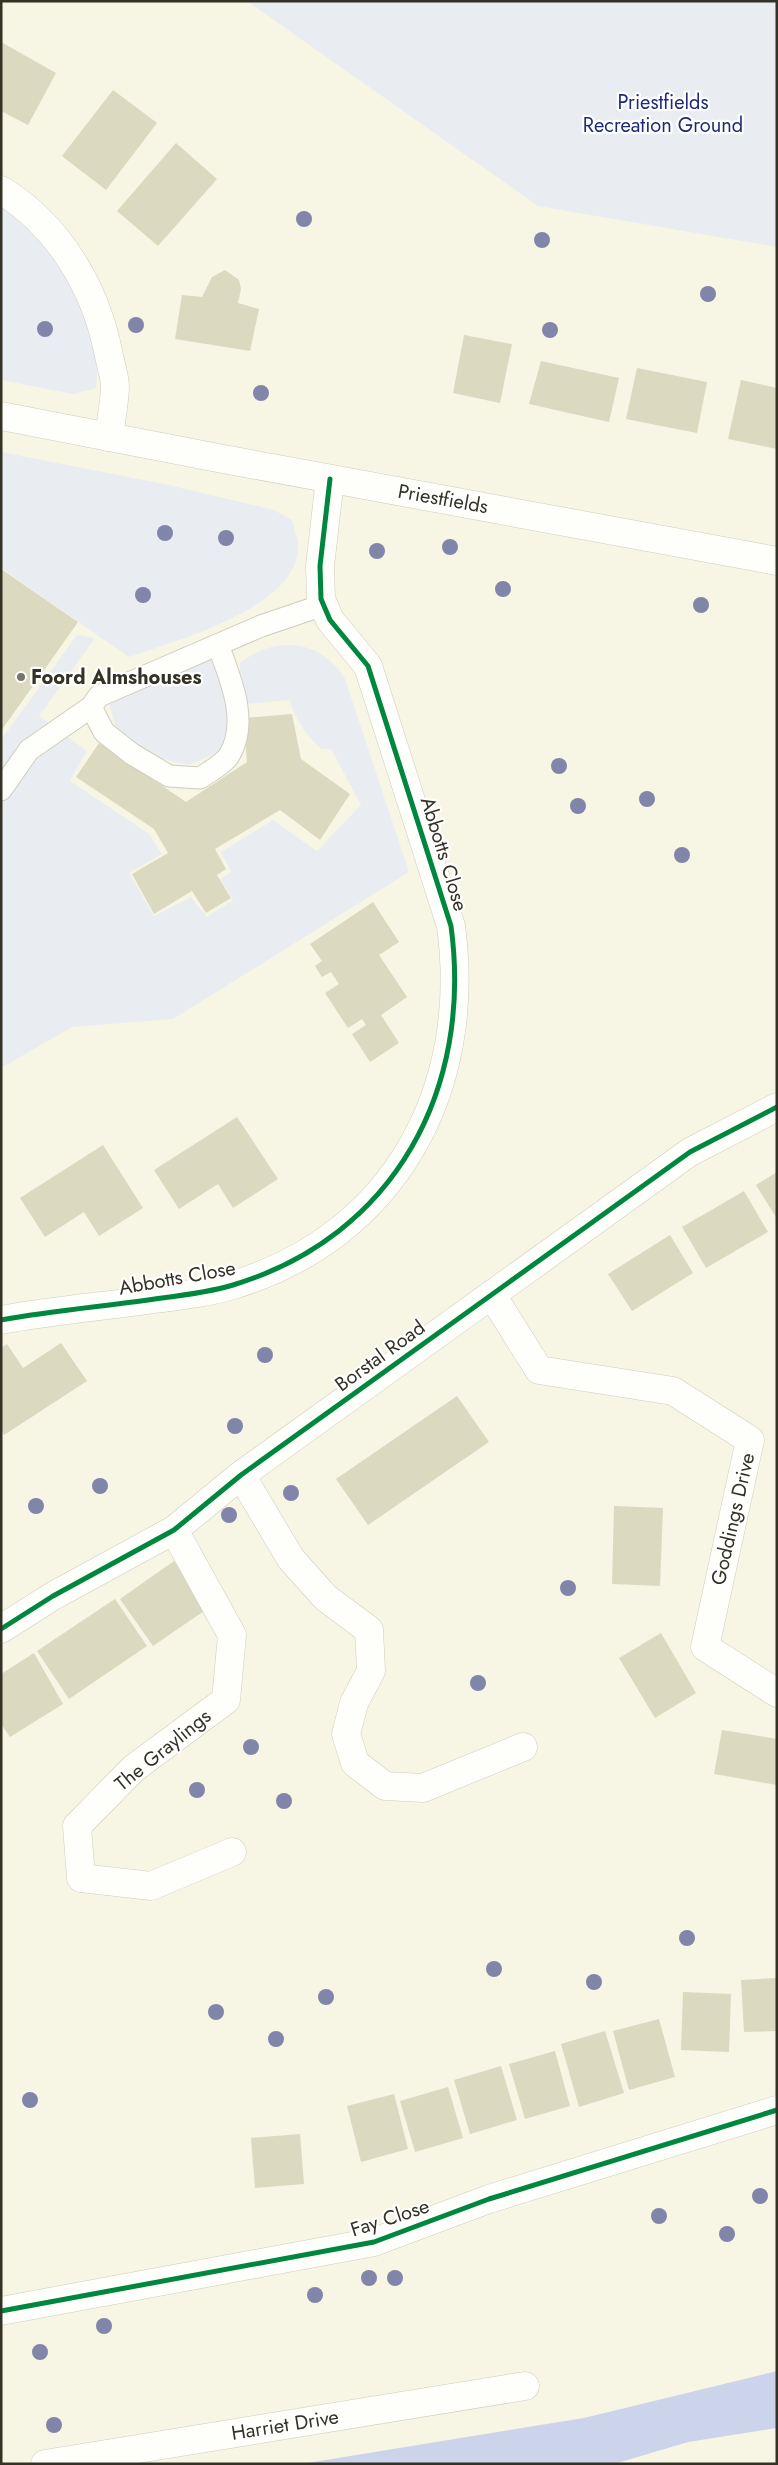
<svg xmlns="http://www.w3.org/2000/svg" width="778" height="2465" viewBox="0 0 778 2465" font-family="Jost,sans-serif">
	<rect width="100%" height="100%" fill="#f7f5e3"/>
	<g fill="#e9edf2">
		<polygon points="247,1 777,1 777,247 538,206"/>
		<path d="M1,205C10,212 21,218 28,226C68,268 104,329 96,388L73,394L1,380Z"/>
		<path d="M1,452L169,485L274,510L292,520C294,529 299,541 298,550C293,610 176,640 129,657L1,568Z"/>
		<path d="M77,635L95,638L39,716L87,751L70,781L148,833L162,854L129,873L154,916L191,897L207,917L233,900L221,879L231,872L221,852L273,820L317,851L361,805L331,749H322C305,735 297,720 289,700L245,704L240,680V663C274,635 322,639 345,679L409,872L173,1019L72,1027L1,1068V740Z"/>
		<polygon points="215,655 228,700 230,726 222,751 189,765 162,759 134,745 116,729 109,702"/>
	</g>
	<polygon fill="#cbd4eb" points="777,2371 777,2428 688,2442 614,2464 301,2464 584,2418"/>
	<g fill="#dcd9c1">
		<polygon points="1,42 56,73 28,125 1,111"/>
		<polygon points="113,90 157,123 106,190 62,156"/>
		<polygon points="176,143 217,179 158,246 117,211"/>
		<polygon points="225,270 239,280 241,289 238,303 259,309 250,351 175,339 182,295 202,297 212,277"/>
		<polygon points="464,335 512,344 500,403 453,393"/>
		<polygon points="541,361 619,378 609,422 529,404"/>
		<polygon points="637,368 707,382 697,433 626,419"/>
		<polygon points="741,380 777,388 777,449 728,439"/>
		<polygon points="1,569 78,622 1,731"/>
		<polygon points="292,714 301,759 350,794 320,840 280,810 215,849 226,869 217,875 231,898 206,913 192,891 154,914 132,874 168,853 154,829 76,777 99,743 186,802 247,762 244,718"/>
		<polygon points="373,902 399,942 379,955 407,997 381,1015 399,1043 370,1062 352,1034 366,1025 362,1019 348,1028 325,993 339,984 331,972 322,977 315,966 322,961 310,944"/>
		<polygon points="237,1117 278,1179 233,1208 218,1184 179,1209 154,1170"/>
		<polygon points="103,1145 143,1208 99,1236 84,1212 45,1237 20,1198"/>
		<polygon points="777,1172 777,1219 756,1185"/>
		<polygon points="744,1191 768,1232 706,1268 682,1227"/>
		<polygon points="670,1235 693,1273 632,1311 608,1274"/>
		<polygon points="61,1343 87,1381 4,1435 1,1430 1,1348 7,1344 23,1368"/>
		<polygon points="457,1396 489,1442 368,1525 336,1479"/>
		<polygon points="614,1506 663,1508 660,1586 612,1584"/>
		<polygon points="174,1561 207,1609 153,1646 120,1599"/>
		<polygon points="115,1599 147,1646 69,1699 37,1651"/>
		<polygon points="661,1633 696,1693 655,1718 619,1658"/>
		<polygon points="34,1653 63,1704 10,1737 1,1724 1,1674"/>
		<polygon points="722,1730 777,1739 777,1785 714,1774"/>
		<polygon points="777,1978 777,2031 744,2032 741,1980"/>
		<polygon points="683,1992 731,1994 729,2052 681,2050"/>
		<polygon points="659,2019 675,2077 629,2090 613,2031"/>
		<polygon points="605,2031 624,2093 579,2107 561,2044"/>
		<polygon points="555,2051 570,2106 525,2119 509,2064"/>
		<polygon points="501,2066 517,2120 470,2134 454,2080"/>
		<polygon points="448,2087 463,2138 415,2152 400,2101"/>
		<polygon points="394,2094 408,2149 361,2162 347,2106"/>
		<polygon points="300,2134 304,2184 255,2188 251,2138"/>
	</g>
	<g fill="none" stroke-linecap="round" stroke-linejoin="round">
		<defs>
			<g id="service">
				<path d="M91,707L104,732L132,754L169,776L200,778C209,772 225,763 230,754C249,720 230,678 218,645"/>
				<polyline points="1,790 29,750 91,707 99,696 261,626 323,605"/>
			</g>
			<g id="minor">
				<path d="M1,190C58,225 95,287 108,351C110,363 115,375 115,388C114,405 111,421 109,437"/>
				<polyline points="492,1295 539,1370 673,1391 750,1440 705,1647 777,1693"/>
				<path d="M1,1320C55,1310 109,1306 162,1298C186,1295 210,1292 233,1285C395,1236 473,1089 451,926L368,666L330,620L321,599L320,566L330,479"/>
				<polyline points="241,1475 291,1559 326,1598 369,1630 371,1671 354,1703 346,1734 355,1763 385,1786 423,1788 523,1747"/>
				<polyline points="174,1530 232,1635 226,1700 134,1768 77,1826 81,1878 151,1886 232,1852"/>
				<polyline points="1,2311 374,2242 489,2199 777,2110"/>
				<polyline points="45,2464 525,2386"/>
			</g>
			<g id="tertiary">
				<polyline points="1,416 218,458 777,561"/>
				<polyline points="1,1629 53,1596 174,1530 241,1475 690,1152 777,1107"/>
			</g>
		</defs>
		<use href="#service" stroke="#cfcdbf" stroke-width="23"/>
		<use href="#minor" stroke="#cfcdbf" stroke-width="29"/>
		<use href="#tertiary" stroke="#cfcdbf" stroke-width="29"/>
		<use href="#service" stroke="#fefefb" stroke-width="21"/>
		<use href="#minor" stroke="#fefefb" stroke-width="28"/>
		<use href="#tertiary" stroke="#fefefb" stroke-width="28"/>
		<defs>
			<g id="cycleway">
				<path d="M1,1320C55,1310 109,1306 162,1298C186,1295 210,1292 233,1285C395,1236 473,1089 451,926L368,666L330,620L321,599L320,566L330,479"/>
				<polyline points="1,1629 53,1596 174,1530 241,1475 690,1152 777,1107"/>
				<polyline points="1,2311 374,2242 489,2199 777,2110"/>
			</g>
		</defs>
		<use href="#cycleway" stroke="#fff" stroke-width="8"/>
		<use href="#cycleway" stroke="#00873e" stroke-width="5"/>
	</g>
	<g fill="#8085a9">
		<circle cx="304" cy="219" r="8"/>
		<circle cx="542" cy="240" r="8"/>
		<circle cx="708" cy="294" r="8"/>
		<circle cx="136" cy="325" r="8"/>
		<circle cx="45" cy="329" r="8"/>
		<circle cx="550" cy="330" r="8"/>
		<circle cx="261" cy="393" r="8"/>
		<circle cx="165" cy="533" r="8"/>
		<circle cx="226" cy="538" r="8"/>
		<circle cx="450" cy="547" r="8"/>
		<circle cx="377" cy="551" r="8"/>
		<circle cx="503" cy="589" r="8"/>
		<circle cx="143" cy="595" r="8"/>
		<circle cx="701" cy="605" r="8"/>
		<circle cx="559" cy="766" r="8"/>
		<circle cx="647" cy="799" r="8"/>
		<circle cx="578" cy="806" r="8"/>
		<circle cx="682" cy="855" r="8"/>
		<circle cx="265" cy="1355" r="8"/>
		<circle cx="235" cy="1426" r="8"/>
		<circle cx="100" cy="1486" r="8"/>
		<circle cx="291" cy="1493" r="8"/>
		<circle cx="36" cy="1506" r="8"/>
		<circle cx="229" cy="1515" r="8"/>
		<circle cx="568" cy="1588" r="8"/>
		<circle cx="478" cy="1683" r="8"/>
		<circle cx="251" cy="1747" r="8"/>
		<circle cx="197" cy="1790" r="8"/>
		<circle cx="284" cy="1801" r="8"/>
		<circle cx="687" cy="1938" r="8"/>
		<circle cx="494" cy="1969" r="8"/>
		<circle cx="594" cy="1982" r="8"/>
		<circle cx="326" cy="1997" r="8"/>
		<circle cx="216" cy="2012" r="8"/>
		<circle cx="276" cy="2039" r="8"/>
		<circle cx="30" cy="2100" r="8"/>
		<circle cx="760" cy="2196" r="8"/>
		<circle cx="659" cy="2216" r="8"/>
		<circle cx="727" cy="2234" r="8"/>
		<circle cx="369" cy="2278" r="8"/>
		<circle cx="395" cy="2278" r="8"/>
		<circle cx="315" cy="2295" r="8"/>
		<circle cx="104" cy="2326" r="8"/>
		<circle cx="40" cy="2352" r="8"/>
		<circle cx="54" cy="2425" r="8"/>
	</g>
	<circle fill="#787668" stroke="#fff" stroke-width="2" cx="21" cy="677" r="5"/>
	<g text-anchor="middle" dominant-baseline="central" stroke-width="4.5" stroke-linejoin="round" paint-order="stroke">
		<g font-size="20" fill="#1f2a79" stroke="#fff">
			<text x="663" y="102">Priestfields<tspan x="663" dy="23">Recreation Ground</tspan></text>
		</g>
		<g font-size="20" fill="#333225" stroke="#fff">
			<text transform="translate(443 499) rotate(10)">Priestfields</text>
			<text transform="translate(444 854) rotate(73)">Abbotts Close</text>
			<text transform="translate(177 1278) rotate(-10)">Abbotts Close</text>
			<text transform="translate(380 1356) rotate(-36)">Borstal Road</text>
			<text transform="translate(733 1519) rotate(-77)">Goddings Drive</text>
			<text transform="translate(163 1750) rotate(-39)">The Graylings</text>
			<text transform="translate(390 2218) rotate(-18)">Fay Close</text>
			<text transform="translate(285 2425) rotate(-9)">Harriet Drive</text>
		</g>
		<g font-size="20" font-weight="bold" fill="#333225" stroke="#fff" text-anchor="start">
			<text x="31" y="677">Foord Almshouses</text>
		</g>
	</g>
	<rect width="778" height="2465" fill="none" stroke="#333225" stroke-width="5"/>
</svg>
